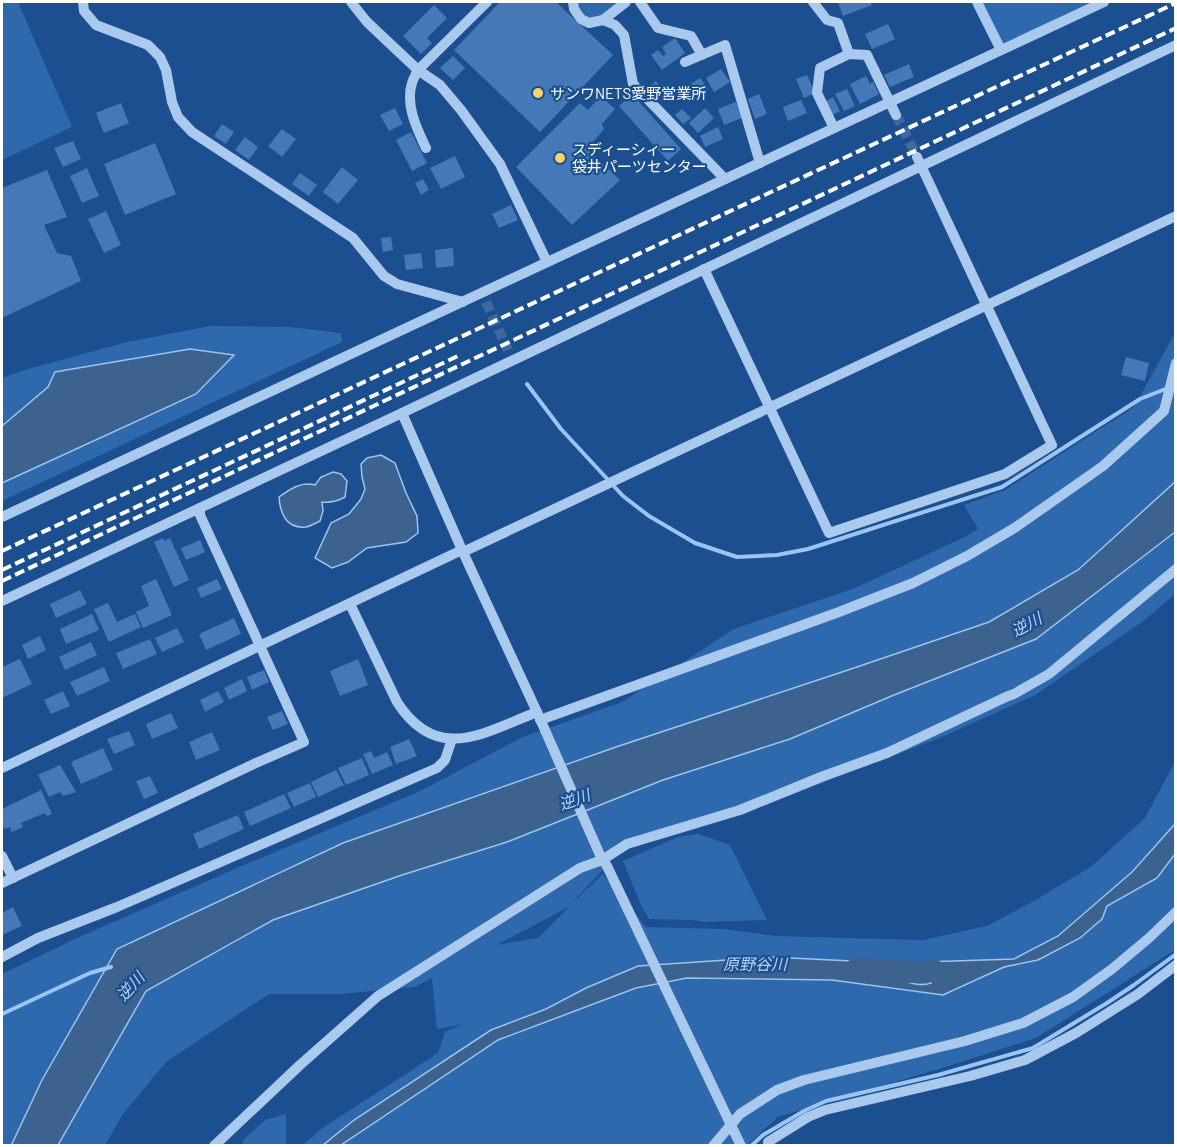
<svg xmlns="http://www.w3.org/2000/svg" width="1177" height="1147" viewBox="0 0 1177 1147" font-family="Barlow,'Noto Sans JP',sans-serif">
	<rect width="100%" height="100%" fill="#1b4f8f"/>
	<g fill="#2e69ad" fill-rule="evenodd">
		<polygon points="2,2 18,2 72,127 2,160"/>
		<polygon points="573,2 624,2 588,23"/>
		<polygon points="977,2 1104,2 999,47"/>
		<polygon points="210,326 290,327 341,333 342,342 2,501 2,378 21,371 127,342"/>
		<path d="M1175,333V594L1142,622L1035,695L937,739L791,795L627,844L570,905L603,874L646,927L723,929L776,936L923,940L987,926L1032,902L1092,866L1145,818L1175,762V950L1036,1038L942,1068L778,1117L747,1145H303L321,1129L438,1053L445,1032L463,1024L437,1029L432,978L415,987L340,994H269L166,1062L123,1114L105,1145L2,1146V974L77,938L237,868L418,792L523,737L622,702L734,629L855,588L967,536L978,529L964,505L1005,490L1134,407ZM569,907L538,938L496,945Z"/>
		<polygon points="698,834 730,845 767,920 704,922 692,920 649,919 641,905 623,861 678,837"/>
		<polygon points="286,1114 286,1143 284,1145 243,1145 243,1140 265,1120"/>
	</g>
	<g fill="#3c6290" stroke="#9cc4f0" stroke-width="1.5" fill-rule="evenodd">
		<polygon points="190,349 234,355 196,394 2,483 2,426 48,387 55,372"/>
		<polygon points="381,455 395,463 406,493 417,516 418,533 406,542 367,548 348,562 332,568 315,558 331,523 349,514 361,499 365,489 362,477 361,464 367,458"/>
		<path d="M333,472L341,474L347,481L345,497C338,501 330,503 322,502L323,511L320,521C316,523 311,526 306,527C286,529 280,513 279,497C290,489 302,481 315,485L321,477Z"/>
		<polygon points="1175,482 1175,532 1036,639 894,695 790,739 663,780 507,842 402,875 273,920 146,991 58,1145 11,1146 42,1080 117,949 343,843 616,747 851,669 989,622 1078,570"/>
		<path d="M1175,824V854L1157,878L1107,906L1102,919L1080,938L1038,960L1004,967L943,995L832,980L687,978L636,988L498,1040L341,1145L322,1146L354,1120L491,1030L546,1009L586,988L638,966L770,957L893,963L1014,959L1058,936L1132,872ZM888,968L928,978L931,983C918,988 903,980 891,977Z"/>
	</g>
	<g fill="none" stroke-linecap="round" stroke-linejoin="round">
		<g stroke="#9cc4f0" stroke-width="4">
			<polyline points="527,384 561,429 623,496 649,516 695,543 737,557 777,555 808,549 1002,487 1140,399 1168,388"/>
			<polyline points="2,1014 90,973 111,967"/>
			<polyline points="751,1146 763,1135 804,1111 826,1101 938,1075 1033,1048 1107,1003 1134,985 1176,954"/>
		</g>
		<polyline stroke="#3c6290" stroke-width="22" points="857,968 911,972 935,971"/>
	</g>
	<g fill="#4478b7">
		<polygon points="500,2 558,2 557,3 613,55 540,132 454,50"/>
		<polygon points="838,2 870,2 872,5 843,16"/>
		<polygon points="434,5 447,18 427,38 432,43 421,54 403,36"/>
		<polygon points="888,24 895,39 872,49 865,34"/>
		<polygon points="675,38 685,53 662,70 651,55 658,50 663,56 666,54 662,47"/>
		<polygon points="453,56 465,68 453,80 440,68"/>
		<polygon points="909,64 914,77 890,87 884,75"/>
		<polygon points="721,69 730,82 714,92 706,78"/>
		<polygon points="807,75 815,93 804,98 796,79"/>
		<polygon points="866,76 870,84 873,82 879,94 860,104 850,84"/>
		<polygon points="700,78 708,89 699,95 691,84"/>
		<polygon points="656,81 663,90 654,97 647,88"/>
		<polygon points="847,89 855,106 844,111 835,94"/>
		<polygon points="632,94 681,149 668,161 619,106"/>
		<polygon points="759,94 767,114 755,119 748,99"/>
		<polygon points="601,96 615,109 602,124 604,129 587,149 620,180 572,225 516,167 580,103 588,110"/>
		<polygon points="833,97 840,111 832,115 826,101"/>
		<polygon points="801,100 807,113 788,121 783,107"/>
		<polygon points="736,102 742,118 724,125 718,109"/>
		<polygon points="121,103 129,123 104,133 96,113"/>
		<polygon points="395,108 403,124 389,131 380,115"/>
		<polygon points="705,108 714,118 698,133 689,123"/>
		<polygon points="682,109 691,118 683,124 675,115"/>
		<polygon points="222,124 234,132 226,144 214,136"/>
		<polygon points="718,127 723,139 705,147 700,136"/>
		<polygon points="282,129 296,139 282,157 268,146"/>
		<polygon points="411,132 427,163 412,171 396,140"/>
		<polygon points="245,137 258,147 249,160 235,150"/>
		<polygon points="73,141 81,159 63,167 54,148"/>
		<polygon points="155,143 176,194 125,215 104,164"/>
		<polygon points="455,156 465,177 441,189 430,168"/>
		<polygon points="342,167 358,180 338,204 323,192"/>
		<polygon points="87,168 99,196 82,203 70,176"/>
		<polygon points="47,170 67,217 44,225 57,253 71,256 81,281 2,318 2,188"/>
		<polygon points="300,173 317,185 309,196 292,184"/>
		<polygon points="423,179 429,190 421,195 415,183"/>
		<polygon points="511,205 518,220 499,228 492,214"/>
		<polygon points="106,211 121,245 104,253 88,219"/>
		<polygon points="391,237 393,250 383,252 381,238"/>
		<polygon points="453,248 454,266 436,268 435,250"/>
		<polygon points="421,253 423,268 406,270 404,255"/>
		<polygon points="1126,357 1149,363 1145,381 1121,375"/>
		<polygon points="163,538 164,541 170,538 189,580 174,587 154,542"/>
		<polygon points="200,540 205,552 186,560 181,548"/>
		<polygon points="156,579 172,615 143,628 136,612 149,606 141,586"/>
		<polygon points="217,579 222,589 201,598 197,588"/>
		<polygon points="80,590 87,604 56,618 50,604"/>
		<polygon points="108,603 117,622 135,614 141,627 109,642 94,609"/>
		<polygon points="92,614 99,630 66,644 60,629"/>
		<polygon points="234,618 241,634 206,650 199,634"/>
		<polygon points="177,628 184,642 162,652 155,638"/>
		<polygon points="40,636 46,650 28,659 22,645"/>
		<polygon points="150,639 157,654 123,669 116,653"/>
		<polygon points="91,642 97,655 65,670 59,657"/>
		<polygon points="20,659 32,684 2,698 2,667"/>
		<polygon points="358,659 368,685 340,696 330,671"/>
		<polygon points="104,667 110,681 77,696 70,682"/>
		<polygon points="264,670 269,682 252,690 247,677"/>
		<polygon points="242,679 247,691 229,700 224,688"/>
		<polygon points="63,691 70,706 51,714 44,700"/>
		<polygon points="218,691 224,702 205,712 200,700"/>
		<polygon points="282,711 288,724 273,730 267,717"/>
		<polygon points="171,713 178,728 152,739 146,724"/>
		<polygon points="129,731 135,745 114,754 107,739"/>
		<polygon points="212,732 220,750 196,760 189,742"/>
		<polygon points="409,739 417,756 396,764 390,747"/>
		<polygon points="103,748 113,770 81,784 71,762"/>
		<polygon points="371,751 374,758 387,752 393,765 372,774 363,754"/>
		<polygon points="362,758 369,775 346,785 338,768"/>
		<polygon points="60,765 76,792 63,796 60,792 49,797 38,775"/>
		<polygon points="336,770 344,785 318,797 311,782"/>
		<polygon points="150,776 158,793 144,799 136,781"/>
		<polygon points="310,783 316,797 294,807 287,793"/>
		<polygon points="41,790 52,814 47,816 45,813 21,823 23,827 12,832 10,827 4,829 2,823 2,809"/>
		<polygon points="284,794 291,808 250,826 244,812"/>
		<polygon points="238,815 244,829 199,849 193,834"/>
		<polygon points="13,907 22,926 2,935 2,913"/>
	</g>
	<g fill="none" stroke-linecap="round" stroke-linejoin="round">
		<g stroke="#3d69a0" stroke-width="10" stroke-dasharray="10 5" stroke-linecap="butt">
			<polyline points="896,115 917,157"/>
			<polyline points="486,302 508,350"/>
		</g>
		<g stroke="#a9c9ee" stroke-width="10">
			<polyline points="83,2 84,11 96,25 148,45 160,57 166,70 172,102 178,117 192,132 353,238 384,276 397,284 463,302"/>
			<polyline points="351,2 367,22 418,70 440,85 461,110 500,164 547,262"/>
			<polyline points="573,2 574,9 581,19 589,23 603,20 615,25 624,35 633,84 725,179"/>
			<polyline points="640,2 658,28 691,36 702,55"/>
			<polyline points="813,2 827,20 838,23 849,54"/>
			<polyline points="977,2 1001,50"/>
			<polyline points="603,20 626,2"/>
			<polyline points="685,62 725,45 760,163"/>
			<polyline points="834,128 817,93 820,68 849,54 867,55 896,115"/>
			<path d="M426,148C417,129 405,105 412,83C413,79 416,74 418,70L487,2"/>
			<polyline points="704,269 829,533 1005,474 1052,445 917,157"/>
			<polyline points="402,413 462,550 537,712 600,855 607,866 741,1146"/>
			<polyline points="2,517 1104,2"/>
			<polyline points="463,552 1176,216"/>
			<polyline points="2,601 402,413 1176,45"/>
			<path d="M350,604L397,702C437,764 483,733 537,712"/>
			<polyline points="540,720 839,612 913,583 967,556 1016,527 1103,466 1164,411 1176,363"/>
			<polyline points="2,768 462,550"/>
			<polyline points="2,856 13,878"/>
			<polyline points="2,883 256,763 304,742 200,515 200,508"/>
			<polyline points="2,957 38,938 117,907 437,768 445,760 452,739"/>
			<polyline points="214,1146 300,1065 378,996 580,868 602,860 627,844 740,810 821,777 887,753 1008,696 1014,694 1049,674 1176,569"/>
			<polyline points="713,1146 740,1114 777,1090 804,1080 965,1041 1023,1023 1073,997 1112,969 1149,938 1176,912"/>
			<polyline points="769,1146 768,1142 808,1117 825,1110 970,1076 1025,1060 1076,1033 1138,994 1176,965"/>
		</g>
		<g stroke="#fff" stroke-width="4" stroke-dasharray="10 4.5" stroke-linecap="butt">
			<polyline points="2,551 1176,3"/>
			<polyline points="2,570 458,356"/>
			<polyline points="2,581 1176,28"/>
		</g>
	</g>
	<g fill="#ffd166" stroke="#1b4f8f" stroke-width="2">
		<circle cx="538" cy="93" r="6"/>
		<circle cx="560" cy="158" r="6"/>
	</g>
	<g text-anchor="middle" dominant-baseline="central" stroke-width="4.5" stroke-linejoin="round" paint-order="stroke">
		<g font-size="15" fill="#fff" stroke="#1b4f8f" text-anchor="start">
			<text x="550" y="93">サンワNETS愛野営業所</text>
			<text x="572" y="149">スディーシィー<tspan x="572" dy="17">袋井パーツセンター</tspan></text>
		</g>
		<g font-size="16" font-style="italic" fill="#b5d3f5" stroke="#1b4f8f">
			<text transform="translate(1026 624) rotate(-28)">逆川</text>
			<text transform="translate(574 799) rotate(-20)">逆川</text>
			<text x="755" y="963">原野谷川</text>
			<text transform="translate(130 986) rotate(-48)">逆川</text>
		</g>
	</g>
	<rect width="1177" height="1147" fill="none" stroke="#ffffff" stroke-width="6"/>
</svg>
